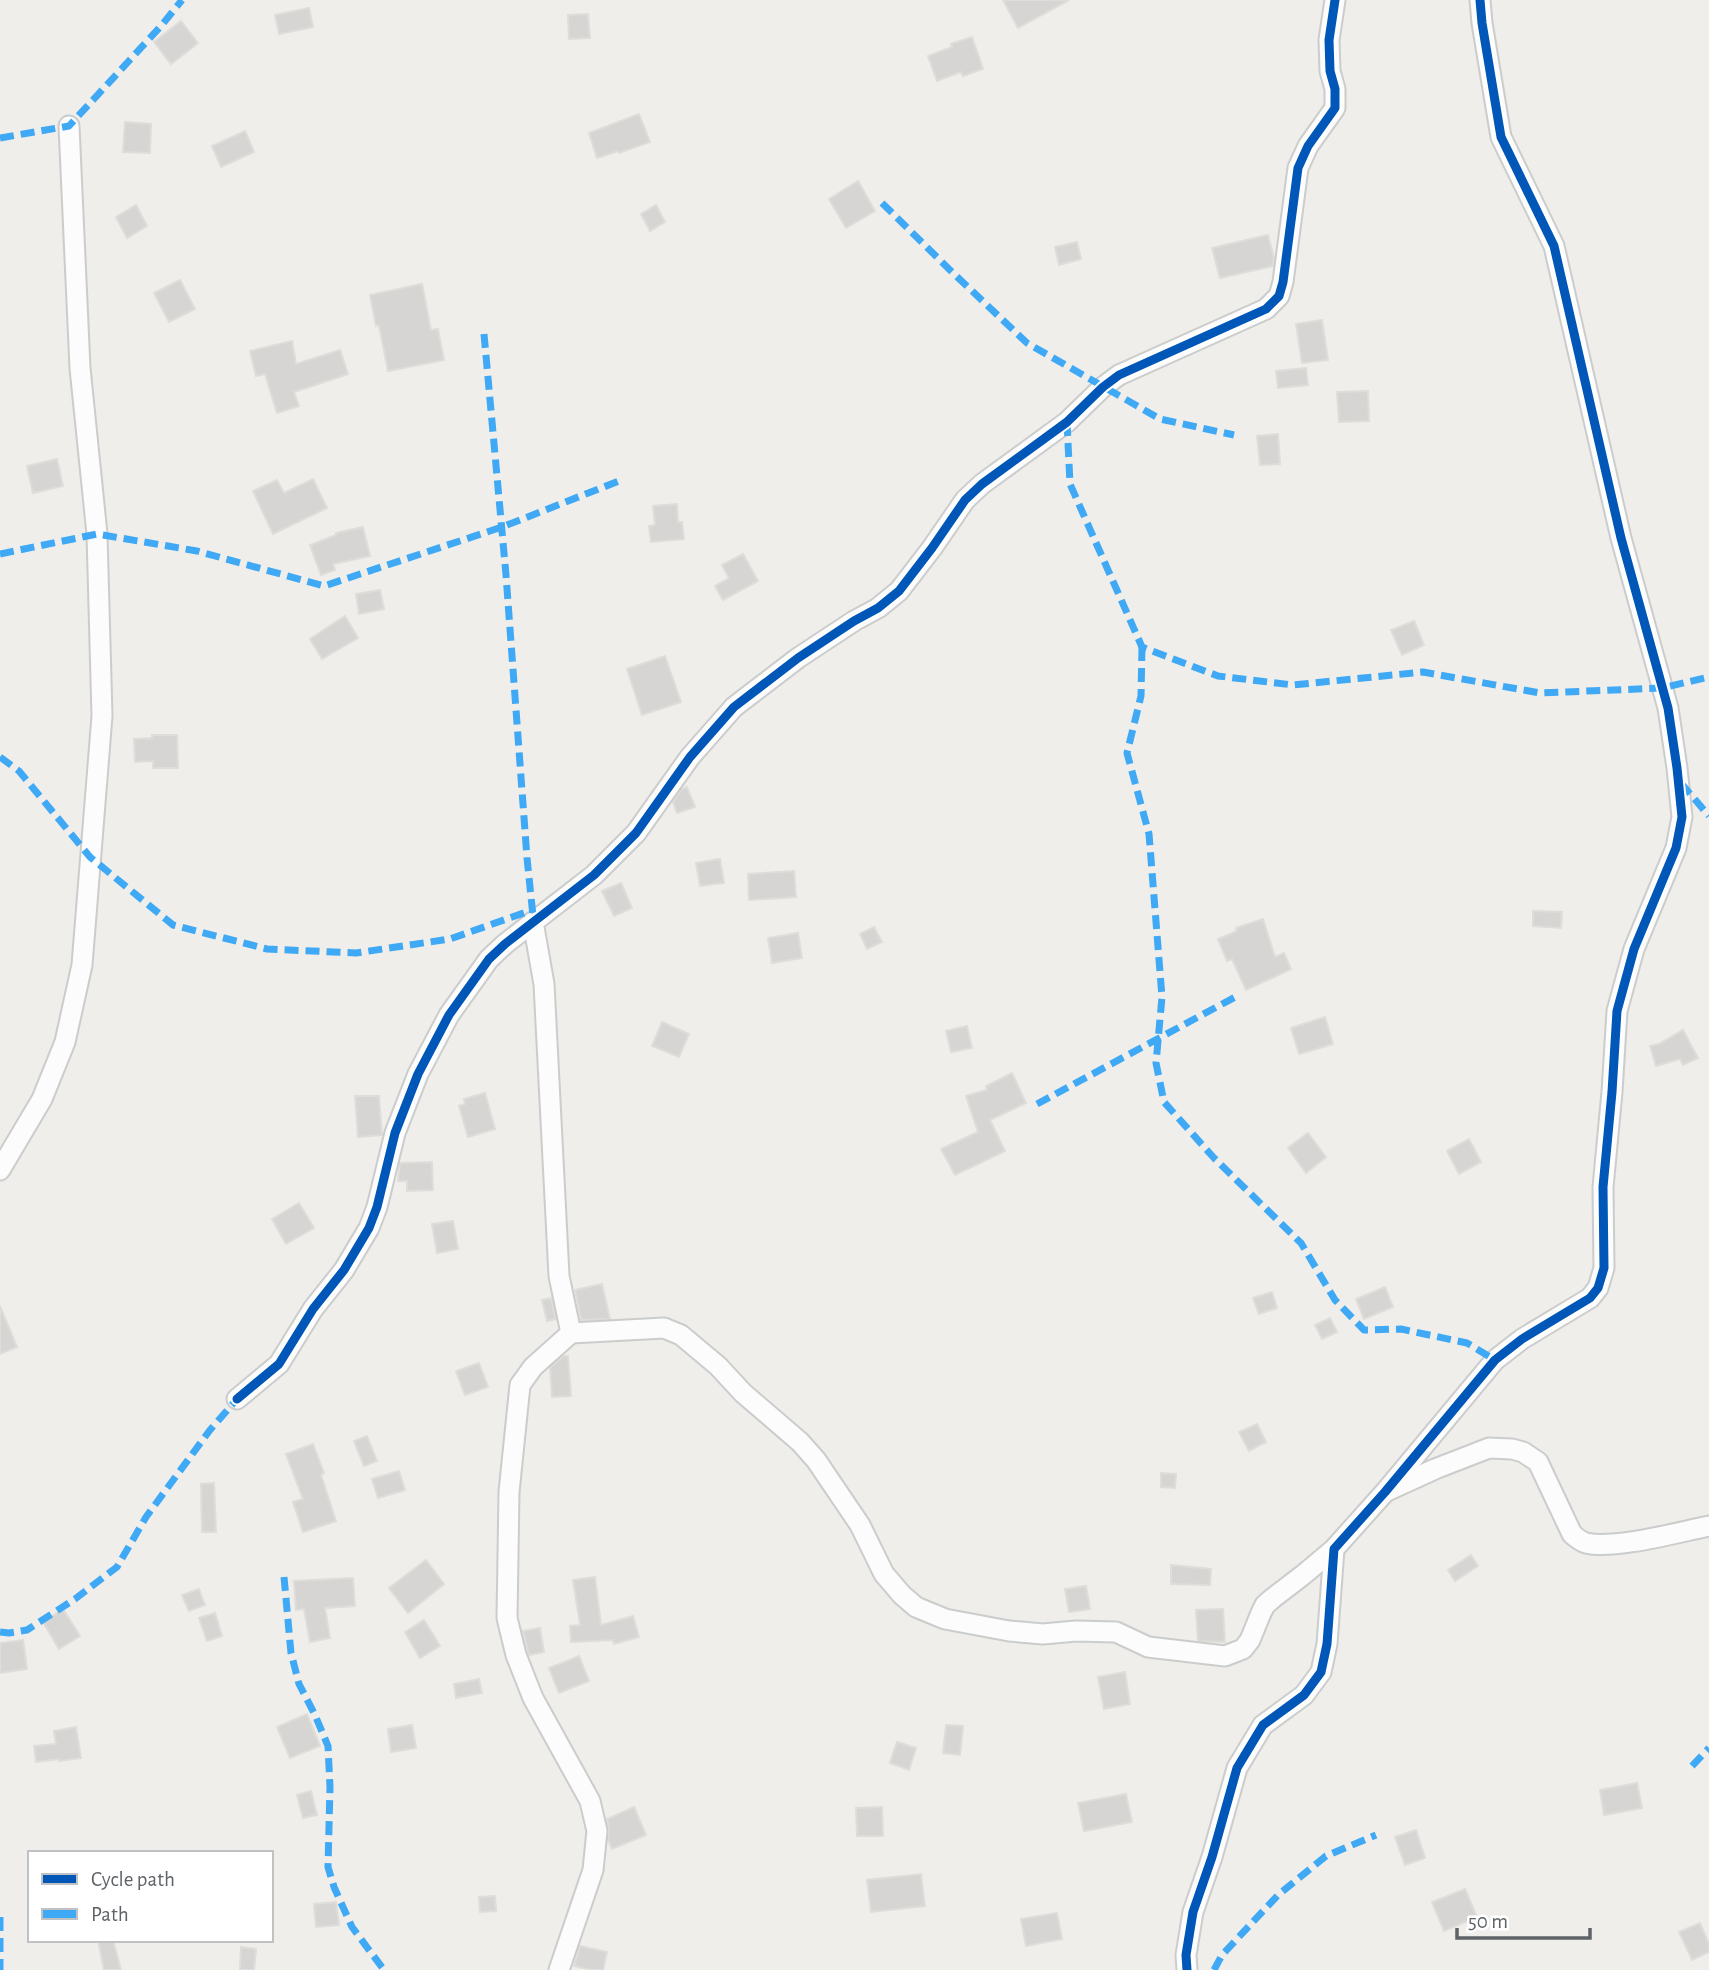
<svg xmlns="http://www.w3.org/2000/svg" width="1709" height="1970" viewBox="0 0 1709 1970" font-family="'Alegreya Sans',sans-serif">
	<rect width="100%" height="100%" fill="#efeeea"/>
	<g fill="#d6d5d3" stroke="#deddd9" stroke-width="2">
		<polygon points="1003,0 1069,0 1018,28"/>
		<polygon points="309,8 313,27 279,34 275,15"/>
		<polygon points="588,14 590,38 569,39 568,15"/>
		<polygon points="181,21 198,43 171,64 154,42"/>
		<polygon points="972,37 983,69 963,76 961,72 937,81 928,56 952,47 951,44"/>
		<polygon points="639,114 650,142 619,153 618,151 597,158 589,133"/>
		<polygon points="125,122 151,124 150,153 123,152"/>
		<polygon points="245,131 254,152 221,167 212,146"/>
		<polygon points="858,181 875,211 846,228 829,199"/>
		<polygon points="136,205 147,226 127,238 116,217"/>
		<polygon points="656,205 665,222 650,231 641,214"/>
		<polygon points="1268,235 1274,258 1273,266 1220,278 1212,248"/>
		<polygon points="1077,242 1081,259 1059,265 1055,247"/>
		<polygon points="180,280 195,309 169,322 154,293"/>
		<polygon points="422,284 431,330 438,329 444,360 388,371 379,325 376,326 370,295"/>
		<polygon points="1322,320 1328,360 1302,363 1296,324"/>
		<polygon points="292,341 296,364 340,350 348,374 294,392 299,406 277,413 265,374 256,376 250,351"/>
		<polygon points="1306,368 1308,385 1278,388 1276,371"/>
		<polygon points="1368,391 1369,421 1339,422 1337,392"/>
		<polygon points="1278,434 1280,464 1260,465 1257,436"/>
		<polygon points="57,459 63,486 33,493 27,466"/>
		<polygon points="313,479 327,508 273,534 253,491 277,480 284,493"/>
		<polygon points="677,504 678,522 682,522 684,539 651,542 649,526 655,525 653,506"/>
		<polygon points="363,527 370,556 333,564 335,570 321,575 310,545 336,535 336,533"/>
		<polygon points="743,554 758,581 723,600 715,586 729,578 722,565"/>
		<polygon points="380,590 384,609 359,614 356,594"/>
		<polygon points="345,616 358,638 322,659 310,639"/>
		<polygon points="1414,621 1424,645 1402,655 1391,630"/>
		<polygon points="665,656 681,702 642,715 627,669"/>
		<polygon points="152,735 177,735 178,768 153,768 153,761 135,762 134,739 152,738"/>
		<polygon points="687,787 695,807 677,813 673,802 682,789"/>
		<polygon points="720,859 724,883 700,886 696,863"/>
		<polygon points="794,871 796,897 749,900 748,874"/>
		<polygon points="621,883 632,908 614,916 602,891"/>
		<polygon points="1533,911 1562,912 1561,928 1533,926"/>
		<polygon points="1263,919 1275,957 1284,953 1291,969 1246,990 1232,959 1227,961 1218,939 1237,931 1236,928"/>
		<polygon points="874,927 882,942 867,949 860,934"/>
		<polygon points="798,933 802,958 772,963 768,938"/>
		<polygon points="1325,1017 1333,1044 1299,1054 1291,1028"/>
		<polygon points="662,1022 689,1034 679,1057 652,1046"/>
		<polygon points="967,1026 972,1048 951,1052 946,1031"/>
		<polygon points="1683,1030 1698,1058 1683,1065 1680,1059 1656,1066 1650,1046 1659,1044"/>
		<polygon points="1012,1073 1026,1103 990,1120 1005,1151 955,1175 941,1149 978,1132 966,1096 987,1090 986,1086"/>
		<polygon points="485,1093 495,1129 468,1137 459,1106 465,1104 464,1099"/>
		<polygon points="355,1096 379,1096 382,1135 358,1137"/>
		<polygon points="1308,1133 1326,1157 1306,1173 1288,1148"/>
		<polygon points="1469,1139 1481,1162 1459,1174 1447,1151"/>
		<polygon points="432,1162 433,1190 407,1191 407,1181 398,1181 400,1163"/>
		<polygon points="299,1203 314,1228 286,1244 272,1219"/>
		<polygon points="453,1221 458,1249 437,1253 432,1224"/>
		<polygon points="602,1284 610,1319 581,1320 575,1290"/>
		<polygon points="1385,1287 1393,1307 1364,1319 1356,1299"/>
		<polygon points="1272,1292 1277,1308 1259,1314 1253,1298"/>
		<polygon points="551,1298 556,1319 547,1321 542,1300"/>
		<polygon points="0,1306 17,1347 0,1354"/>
		<polygon points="1330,1318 1337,1332 1322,1339 1315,1325"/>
		<polygon points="563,1356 568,1356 571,1396 552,1397 550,1368"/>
		<polygon points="479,1363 488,1387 465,1395 456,1371"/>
		<polygon points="1257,1424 1266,1442 1249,1451 1239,1432"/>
		<polygon points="367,1436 377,1461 364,1466 354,1441"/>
		<polygon points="313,1444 324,1473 321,1475 336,1521 303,1532 293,1502 303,1499 286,1454"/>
		<polygon points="399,1471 405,1490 378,1498 372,1479"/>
		<polygon points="1161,1473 1176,1474 1175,1488 1161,1487"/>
		<polygon points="214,1483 216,1532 202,1532 201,1484"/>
		<polygon points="1471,1555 1478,1566 1455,1581 1448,1570"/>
		<polygon points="426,1560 444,1584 408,1613 389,1588"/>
		<polygon points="1171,1565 1211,1569 1210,1585 1171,1584"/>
		<polygon points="595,1577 601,1625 633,1616 639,1637 614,1644 613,1640 571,1642 570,1626 580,1625 573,1580"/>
		<polygon points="353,1578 355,1606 325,1608 330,1638 310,1642 304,1609 296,1610 294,1581"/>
		<polygon points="1086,1586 1090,1609 1069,1612 1065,1589"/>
		<polygon points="199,1589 205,1605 189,1611 182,1595"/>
		<polygon points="63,1609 80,1636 59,1649 43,1622"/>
		<polygon points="1223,1609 1225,1642 1198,1641 1196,1610"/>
		<polygon points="215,1613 222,1636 207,1641 199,1618"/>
		<polygon points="424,1620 440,1646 420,1658 405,1632"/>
		<polygon points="540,1628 544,1652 529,1655 523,1631"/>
		<polygon points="23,1640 27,1669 0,1673 0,1643"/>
		<polygon points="579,1656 589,1681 559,1693 549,1668"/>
		<polygon points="1125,1672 1130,1704 1104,1709 1098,1677"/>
		<polygon points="479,1679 482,1693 456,1698 454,1684"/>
		<polygon points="307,1714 320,1746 290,1758 277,1727"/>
		<polygon points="412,1725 416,1748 391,1752 388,1729"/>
		<polygon points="946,1725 963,1726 960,1755 943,1753"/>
		<polygon points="76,1727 81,1758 59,1761 59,1759 36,1762 34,1746 56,1744 54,1731"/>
		<polygon points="897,1742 916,1748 909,1770 890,1763"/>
		<polygon points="1637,1783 1642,1808 1604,1815 1600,1790"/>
		<polygon points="311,1791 317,1815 303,1818 297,1795"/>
		<polygon points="1126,1794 1132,1822 1084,1831 1078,1803"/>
		<polygon points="634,1807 646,1835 612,1849 608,1840 609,1829 607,1819"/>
		<polygon points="882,1807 883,1836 857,1836 856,1808"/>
		<polygon points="1416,1830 1425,1858 1405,1865 1395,1837"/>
		<polygon points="921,1874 925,1906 871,1912 867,1880"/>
		<polygon points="1465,1889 1477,1917 1444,1931 1432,1902"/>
		<polygon points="495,1896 496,1911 480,1912 479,1897"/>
		<polygon points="336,1902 339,1925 316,1927 314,1904"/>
		<polygon points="1057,1913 1062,1939 1026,1946 1021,1919"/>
		<polygon points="1700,1923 1709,1944 1709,1952 1692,1960 1679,1932"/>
		<polygon points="98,1940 113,1940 121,1970 104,1970"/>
		<polygon points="580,1946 607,1952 603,1970 593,1970 574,1966"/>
		<polygon points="241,1947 256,1949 254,1970 240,1970"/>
	</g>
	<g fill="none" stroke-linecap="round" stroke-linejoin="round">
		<defs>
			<g id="minor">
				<polyline points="533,922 544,984 559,1276 571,1333 533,1367 520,1385 509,1492 507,1618 516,1655 533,1698 590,1801 597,1831 593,1870 559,1970"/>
				<polyline points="0,1170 42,1099 65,1042 82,965 102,716 97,534 80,368 69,126"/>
				<polyline points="571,1333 664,1328 681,1335 718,1366 743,1393 800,1442 816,1460 860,1525 884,1574 902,1595 916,1607 945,1619 1009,1631 1043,1634 1076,1631 1116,1632 1148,1647 1225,1656 1243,1649 1250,1640 1261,1613 1265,1605 1273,1598 1303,1575 1334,1549"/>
				<polyline points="237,1399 279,1364 313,1309 344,1270 369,1228 377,1207 395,1133 418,1074 449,1015 489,959 505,944 594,875 636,833 690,757 734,707 798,658 854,621 878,608 899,591 932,548 965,500 982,484 1067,422 1103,387 1119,375 1266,309 1279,296 1283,282 1298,168 1308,146 1335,108 1335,89 1330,71 1329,40 1335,0"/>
				<path d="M1389,1490L1435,1469L1489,1448L1512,1449L1523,1452L1538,1462L1572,1534C1577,1538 1580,1541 1586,1543C1614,1550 1679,1532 1709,1526"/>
				<polyline points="1187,1970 1186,1955 1193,1912 1212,1857 1237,1768 1263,1725 1304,1695 1321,1672 1327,1644 1334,1549 1385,1492 1495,1360 1522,1339 1590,1298 1598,1288 1604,1268 1603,1187 1612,1092 1617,1011 1634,949 1676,848 1682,817 1677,768 1668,708 1621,538 1554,246 1501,137 1482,23 1480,0"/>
			</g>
		</defs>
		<use href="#minor" stroke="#cbcccc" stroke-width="23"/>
		<use href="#minor" stroke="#fdfcfc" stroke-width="19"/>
		<g stroke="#3fa9f5" stroke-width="7" stroke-dasharray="14 7" stroke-linecap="butt">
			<polyline points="0,138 69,126 161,26 182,0"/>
			<polyline points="882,203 951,271 1027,343 1160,419 1234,435"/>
			<polyline points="484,334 506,575 527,858 533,916"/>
			<polyline points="1067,422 1070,484 1142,647 1218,676 1293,685 1423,672 1540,693 1662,688 1709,677"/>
			<polyline points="0,554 97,534 197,551 324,586 502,527 624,479"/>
			<polyline points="1142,647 1141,696 1127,753 1149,834 1162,997 1156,1063 1164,1102 1214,1158 1301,1243 1335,1300 1364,1330 1401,1329 1467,1343 1495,1360"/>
			<polyline points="0,757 19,771 90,857 173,925 267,949 356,953 450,939 532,910"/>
			<polyline points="1681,783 1709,816"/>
			<polyline points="1037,1104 1237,996"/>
			<polyline points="284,1577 291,1653 299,1684 315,1715 328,1746 330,1787 328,1867 334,1887 352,1927 384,1970"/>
			<polyline points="0,1632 9,1633 27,1630 75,1599 117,1567 146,1517 210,1430 237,1399"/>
			<polyline points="1692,1766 1709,1748"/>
			<polyline points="0,1917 0,1970"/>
			<polyline points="1214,1970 1222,1955 1278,1895 1326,1856 1376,1835"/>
		</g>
		<defs>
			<g id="cycleway">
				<polyline points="237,1399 279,1364 313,1309 344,1270 369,1228 377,1207 395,1133 418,1074 449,1015 489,959 505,944 594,875 636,833 690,757 734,707 798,658 854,621 878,608 899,591 932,548 965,500 982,484 1067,422 1103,387 1119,375 1266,309 1279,296 1283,282 1298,168 1308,146 1335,108 1335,89 1330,71 1329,40 1335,0"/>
				<polyline points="1187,1970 1186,1955 1193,1912 1212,1857 1237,1768 1263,1725 1304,1695 1321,1672 1327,1644 1334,1549 1385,1492 1495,1360 1522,1339 1590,1298 1598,1288 1604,1268 1603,1187 1612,1092 1617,1011 1634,949 1676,848 1682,817 1677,768 1668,708 1621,538 1554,246 1501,137 1482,23 1480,0"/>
			</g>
		</defs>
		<use href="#cycleway" stroke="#fff" stroke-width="13"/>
		<use href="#cycleway" stroke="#0057b8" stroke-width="9"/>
	</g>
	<rect x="28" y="1851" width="245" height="91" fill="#ffffff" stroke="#bfc1c3" stroke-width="2"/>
	<rect x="42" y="1874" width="35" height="10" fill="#0057b8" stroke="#bfc1c3" stroke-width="2"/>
	<text x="91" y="1886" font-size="21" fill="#5f6368">Cycle path</text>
	<rect x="42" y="1909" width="35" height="10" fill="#3fa9f5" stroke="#bfc1c3" stroke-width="2"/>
	<text x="91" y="1921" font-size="21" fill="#5f6368">Path</text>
	<path d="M1457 1928v10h133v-10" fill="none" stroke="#5f6368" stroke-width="3.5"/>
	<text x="1468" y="1928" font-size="21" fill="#5f6368" stroke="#ffffff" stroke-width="5" paint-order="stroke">50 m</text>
</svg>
